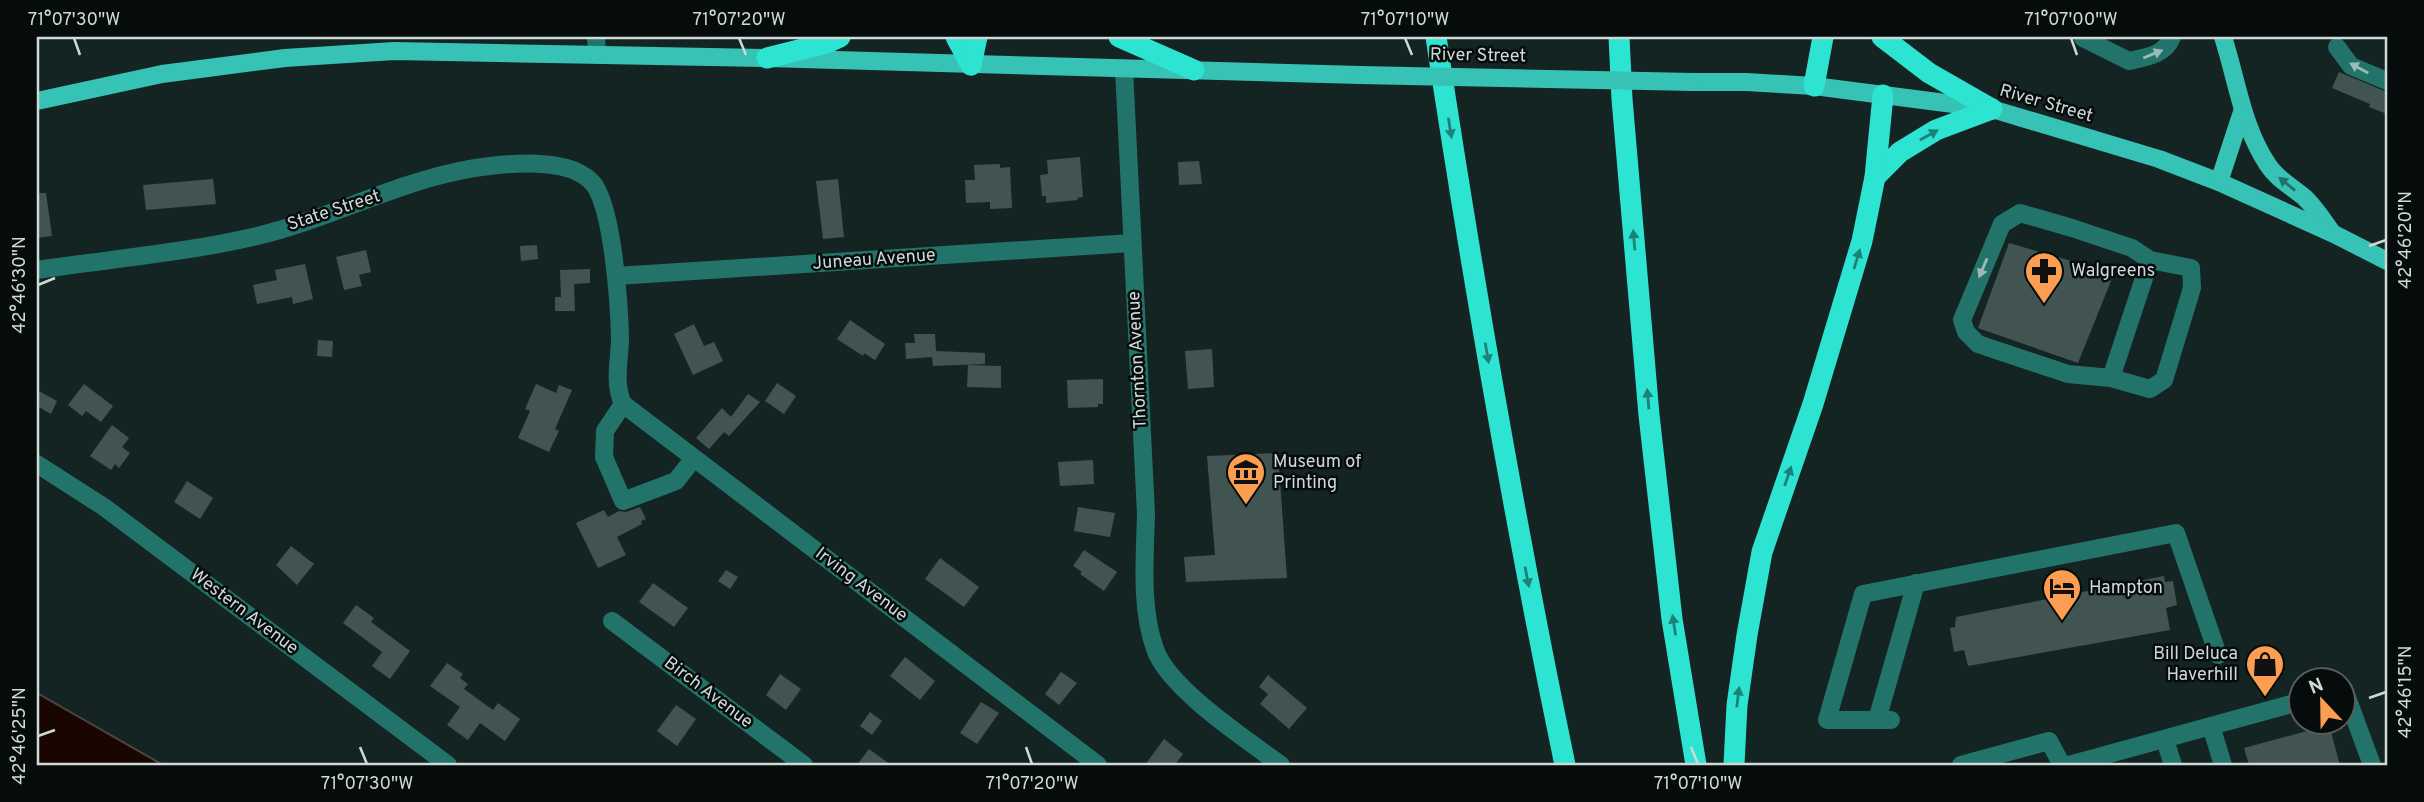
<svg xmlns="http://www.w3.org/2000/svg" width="2424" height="802" viewBox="0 0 2424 802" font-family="Overpass,sans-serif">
	<rect width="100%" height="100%" fill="#142422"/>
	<polygon fill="#190600" stroke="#504541" stroke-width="2" points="37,693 163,765 37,765"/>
	<g fill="#425451">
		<polygon points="2339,72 2387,92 2387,114 2369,107 2370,104 2332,88"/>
		<polygon points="1080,157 1083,197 1077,198 1078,200 1046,203 1046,196 1042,196 1040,175 1048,174 1047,160"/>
		<polygon points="1199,161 1202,184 1179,185 1178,162"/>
		<polygon points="1000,164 1000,168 1010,167 1012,208 990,209 990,202 966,203 965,180 975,180 974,165"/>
		<polygon points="213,179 216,204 146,210 143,185"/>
		<polygon points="838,179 844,237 823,239 816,181"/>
		<polygon points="37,193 46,193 52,236 37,238"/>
		<polygon points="2009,243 2099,269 2111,281 2078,363 1978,328"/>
		<polygon points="537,245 538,259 521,261 520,246"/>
		<polygon points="366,250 371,272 359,275 362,286 344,290 336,257"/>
		<polygon points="305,264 313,299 293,304 292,297 257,304 253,285 277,280 275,270"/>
		<polygon points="590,269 590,283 574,284 575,311 555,311 555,297 561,297 560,270"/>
		<polygon points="850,320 885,344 875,360 864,353 863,356 837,339"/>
		<polygon points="694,324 704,346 714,342 723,361 693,375 674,334"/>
		<polygon points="914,334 935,334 936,351 985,353 985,364 933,366 932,357 906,359 905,343 915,343"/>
		<polygon points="318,340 333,341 332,357 317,356"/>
		<polygon points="1212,349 1214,387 1188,389 1185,351"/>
		<polygon points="968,365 1001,366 1001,388 967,387"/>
		<polygon points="1103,379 1103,404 1098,404 1098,407 1068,408 1067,380"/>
		<polygon points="777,383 796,396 784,414 765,401"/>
		<polygon points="84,384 113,406 101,422 86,411 82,416 68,405"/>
		<polygon points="536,384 556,393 559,385 572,390 555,429 559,431 549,452 518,438 530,411 525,409"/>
		<polygon points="37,390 57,401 51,414 37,406"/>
		<polygon points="748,394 760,402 729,436 724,432 709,449 696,438 722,408 731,417"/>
		<polygon points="112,425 129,438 122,447 130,453 119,468 115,464 111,470 90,456"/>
		<polygon points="1278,453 1287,578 1186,582 1184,557 1215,555 1207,456"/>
		<polygon points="1093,460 1094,484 1060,486 1058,462"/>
		<polygon points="187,481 213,498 200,519 174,502"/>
		<polygon points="640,507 646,519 641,521 642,524 617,537 626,555 598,568 576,523 604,510 608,517 619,511 626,512"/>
		<polygon points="1078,507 1115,513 1110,537 1074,531"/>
		<polygon points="291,546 314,564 297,585 276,565"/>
		<polygon points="1084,550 1117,572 1104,591 1080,574 1082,572 1073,566"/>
		<polygon points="940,558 979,587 964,607 925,579"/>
		<polygon points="726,570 738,577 730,589 718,581"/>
		<polygon points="2164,576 2165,582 2173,581 2177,605 2166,608 2170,630 1968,666 1964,650 1954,652 1950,628 1955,627 1956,617"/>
		<polygon points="653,583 688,608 674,627 639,602"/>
		<polygon points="356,605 374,618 371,622 410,651 390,679 372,666 382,652 343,623"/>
		<polygon points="905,657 935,681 920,700 890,676"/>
		<polygon points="447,663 463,674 460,678 468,684 464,689 493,710 498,703 520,719 505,741 480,723 468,740 447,725 460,707 430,686"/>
		<polygon points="1061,672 1077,683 1059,705 1045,694"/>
		<polygon points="780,674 801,689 786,710 766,695"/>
		<polygon points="1268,675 1307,708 1289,729 1260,704 1268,694 1259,687"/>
		<polygon points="981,702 999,713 977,744 960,733"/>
		<polygon points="676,705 696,719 677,746 657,731"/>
		<polygon points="870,712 882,721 872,735 860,726"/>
		<polygon points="2329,725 2340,765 2249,765 2244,748"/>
		<polygon points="1164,739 1183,754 1175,765 1145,765"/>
		<polygon points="869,749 891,765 857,765"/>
	</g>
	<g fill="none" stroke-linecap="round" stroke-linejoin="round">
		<g stroke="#22746b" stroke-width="18">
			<polyline points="596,37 597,54"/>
			<path d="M2083,38L2129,61C2147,57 2165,55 2172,37"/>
			<polyline points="2337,47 2351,66 2387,81"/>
			<path d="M1124,69L1146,514C1145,557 1140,607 1155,649C1168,688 1247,740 1281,765"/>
			<path d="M37,270C110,259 185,253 257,236C325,220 391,185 459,171C494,164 572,153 595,186C613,214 619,302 620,337C620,360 613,382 623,404L1098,765"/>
			<polyline points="616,276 1132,243"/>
			<polyline points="2111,378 2068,374 1978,344 1966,332 1962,320 2002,224 2020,213 2072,228 2132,248 2150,260 2191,268 2192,288 2164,380 2150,389 2111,378 2150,260"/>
			<polyline points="623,404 605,431 604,457 623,501 676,481 694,458"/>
			<polyline points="37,464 104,507 448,765"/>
			<polyline points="612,621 804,765"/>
			<polyline points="2344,689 2372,765"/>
			<polyline points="1877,720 1916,583"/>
			<polyline points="1891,720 1827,720 1863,594 2176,533 2218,655"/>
			<polyline points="2211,726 2223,765"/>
			<polyline points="2165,740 2173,765"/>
			<polyline points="1961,765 2049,741 2062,765"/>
			<polyline points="2069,765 2302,701"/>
		</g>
		<g stroke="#36c2b5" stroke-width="18">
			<path d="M2223,37C2237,80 2242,126 2268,165C2277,179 2291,186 2304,197C2314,206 2323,220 2331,231"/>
			<polyline points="1693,82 1746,82 1814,86 1992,109 2159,159 2219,182 2334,234 2387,261"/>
			<polyline points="37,101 162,74 285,58 394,51 767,58 1360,75"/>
			<polyline points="2219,182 2242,112"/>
		</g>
		<g stroke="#2de3d2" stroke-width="21">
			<polyline points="956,37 971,65"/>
			<polyline points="1119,37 1194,70"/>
			<path d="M1436,37C1473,281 1515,524 1565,765"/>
			<polyline points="1619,37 1622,99 1649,415 1672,619 1696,765"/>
			<polyline points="1882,37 1929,73 1992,109"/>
			<polyline points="767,58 827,43 840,37"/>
			<polyline points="971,65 977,37"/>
			<polyline points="1814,86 1823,37"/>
			<polyline points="1875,177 1900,152 1936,130 1992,109"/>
			<polyline points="1734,765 1737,705 1747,635 1762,552 1813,404 1862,241 1875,177 1883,95"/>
		</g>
		<polyline stroke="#36c2b5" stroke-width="18" points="1360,75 1693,82"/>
	</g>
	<defs><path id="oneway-solid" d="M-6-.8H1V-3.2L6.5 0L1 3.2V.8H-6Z" transform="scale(1.75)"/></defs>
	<g fill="#9bbbb7">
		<use href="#oneway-solid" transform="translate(2153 54) rotate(-22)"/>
		<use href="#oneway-solid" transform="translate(2359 68) rotate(-152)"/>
		<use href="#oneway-solid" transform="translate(1983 268) rotate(113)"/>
	</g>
	<g fill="#1b8278">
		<use href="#oneway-solid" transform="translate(1450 128) rotate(81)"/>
		<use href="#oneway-solid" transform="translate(1929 135) rotate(-29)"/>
		<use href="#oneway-solid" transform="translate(1634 240) rotate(-95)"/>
		<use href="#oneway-solid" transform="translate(1857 259) rotate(-73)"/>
		<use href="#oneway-solid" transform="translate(1487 353) rotate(80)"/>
		<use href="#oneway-solid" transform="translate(1648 399) rotate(-95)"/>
		<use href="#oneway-solid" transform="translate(1788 476) rotate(-71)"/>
		<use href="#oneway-solid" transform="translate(1527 577) rotate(79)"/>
		<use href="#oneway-solid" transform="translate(1674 625) rotate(-99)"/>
		<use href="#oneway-solid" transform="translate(1738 697) rotate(-83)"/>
	</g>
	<use fill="#207068" href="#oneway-solid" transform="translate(2287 184) rotate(-141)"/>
	<path fill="none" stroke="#cfd9d8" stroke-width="2.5" d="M74,38L80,55M739,38L746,55M1405,38L1412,55M2071,38L2077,55M2369,246L2386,240M38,285L55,278M2369,698L2386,692M38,736L55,730M360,747L367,764M1026,747L1032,764M1691,747L1698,764"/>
	<defs>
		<symbol id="pharmacy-pin" viewBox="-11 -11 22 30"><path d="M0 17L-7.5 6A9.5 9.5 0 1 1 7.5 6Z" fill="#fc9e52" stroke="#060c0b"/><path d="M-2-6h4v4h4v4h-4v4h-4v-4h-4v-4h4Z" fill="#111"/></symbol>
		<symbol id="museum-pin" viewBox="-11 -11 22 30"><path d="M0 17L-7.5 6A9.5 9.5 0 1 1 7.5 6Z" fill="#fc9e52" stroke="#060c0b"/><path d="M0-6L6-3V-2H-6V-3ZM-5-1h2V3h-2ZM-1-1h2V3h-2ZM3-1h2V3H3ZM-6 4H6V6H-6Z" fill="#111"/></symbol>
		<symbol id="hotel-pin" viewBox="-11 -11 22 30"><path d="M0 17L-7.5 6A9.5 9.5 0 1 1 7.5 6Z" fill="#fc9e52" stroke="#060c0b"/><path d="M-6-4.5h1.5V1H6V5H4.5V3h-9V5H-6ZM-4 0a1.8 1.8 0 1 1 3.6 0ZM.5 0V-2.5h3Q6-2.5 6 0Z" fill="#111"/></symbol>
		<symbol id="shop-pin" viewBox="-11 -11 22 30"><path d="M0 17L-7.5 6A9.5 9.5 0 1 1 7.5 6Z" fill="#fc9e52" stroke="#060c0b"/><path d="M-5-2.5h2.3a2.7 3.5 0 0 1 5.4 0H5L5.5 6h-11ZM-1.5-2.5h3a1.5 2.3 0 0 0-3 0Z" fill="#111"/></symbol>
	</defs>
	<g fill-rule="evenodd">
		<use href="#pharmacy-pin" x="2022" y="249" width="44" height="60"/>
		<use href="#museum-pin" x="1224" y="450" width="44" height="60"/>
		<use href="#hotel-pin" x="2040" y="566" width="44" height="60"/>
		<use href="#shop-pin" x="2243" y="642" width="44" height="60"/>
	</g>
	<g text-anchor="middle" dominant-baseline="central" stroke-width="5" stroke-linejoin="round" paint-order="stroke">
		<g font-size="18" fill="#cfd9d8" stroke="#060c0b">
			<text transform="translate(1478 56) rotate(1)">River Street</text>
			<text transform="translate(2046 104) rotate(16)">River Street</text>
			<text transform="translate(334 211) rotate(-18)">State Street</text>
			<text transform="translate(874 260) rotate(-4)">Juneau Avenue</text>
			<text transform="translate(1138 360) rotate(-93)">Thornton Avenue</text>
			<text transform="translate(861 585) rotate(37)">Irving Avenue</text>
			<text transform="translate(244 612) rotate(37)">Western Avenue</text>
			<text transform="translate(708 693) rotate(37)">Birch Avenue</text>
		</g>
		<g font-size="18" fill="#cfd9d8" stroke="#060c0b" text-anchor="start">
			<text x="2071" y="271">Walgreens</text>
			<text x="1273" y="462">Museum of<tspan x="1273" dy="21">Printing</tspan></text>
			<text x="2089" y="588">Hampton</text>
			<text x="2238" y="654" text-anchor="end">Bill Deluca<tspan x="2238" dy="21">Haverhill</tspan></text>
		</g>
	</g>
	<rect width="2424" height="802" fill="none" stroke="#060c0b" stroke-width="77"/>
	<g transform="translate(2322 701) rotate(338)"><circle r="33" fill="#060c0b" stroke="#565e5d" stroke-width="2"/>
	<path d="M0-5L12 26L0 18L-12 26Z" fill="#fc9e52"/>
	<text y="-10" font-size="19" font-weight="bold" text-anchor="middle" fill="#cfd9d8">N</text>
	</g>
	<rect x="38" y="38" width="2348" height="726" fill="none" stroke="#cfd9d8" stroke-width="2.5"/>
	<g font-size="18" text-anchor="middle" fill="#cfd9d8">
		<text x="74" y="25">71°07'30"W</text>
		<text x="739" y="25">71°07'20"W</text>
		<text x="1405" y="25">71°07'10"W</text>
		<text x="2071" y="25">71°07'00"W</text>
		<text transform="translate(2405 240) rotate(-90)" y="6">42°46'20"N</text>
		<text transform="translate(19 285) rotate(-90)" y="6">42°46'30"N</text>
		<text transform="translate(2405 692) rotate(-90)" y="6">42°46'15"N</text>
		<text transform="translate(19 736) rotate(-90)" y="6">42°46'25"N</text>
		<text x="367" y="789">71°07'30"W</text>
		<text x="1032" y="789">71°07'20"W</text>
		<text x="1698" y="789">71°07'10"W</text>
	</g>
</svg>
